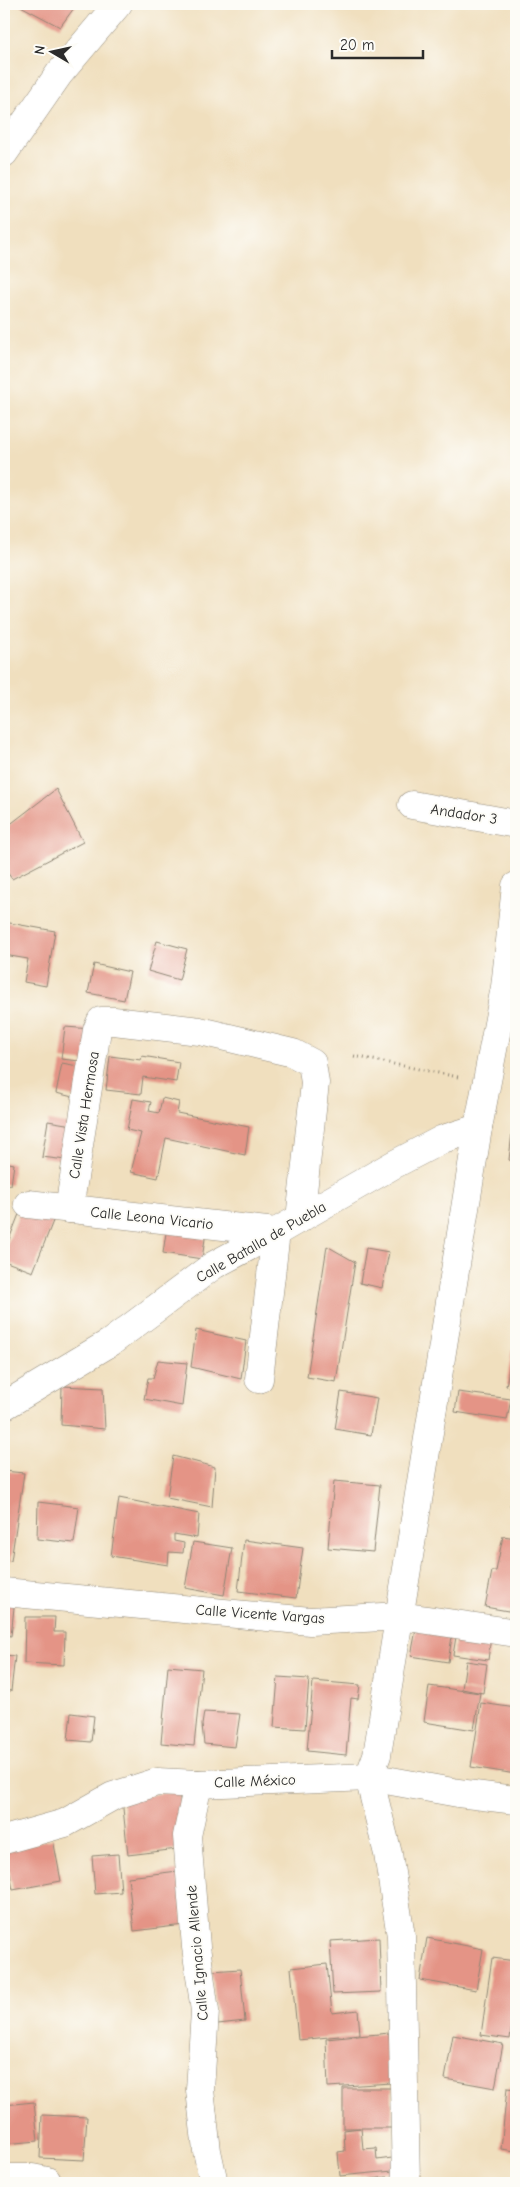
<svg xmlns="http://www.w3.org/2000/svg" width="520" height="2187" viewBox="0 0 520 2187" font-family="'Comic Neue',sans-serif">
	<rect width="100%" height="100%" fill="#fdfcf7"/>
	<filter id="ink" filterUnits="userSpaceOnUse"><feTurbulence type="fractalNoise" baseFrequency=".02" numOctaves="2"/><feDisplacementMap in="SourceGraphic" scale="10" xChannelSelector="R" yChannelSelector="G"/><feConvolveMatrix kernelMatrix="1 2 1 2 8 2 1 2 1" color-interpolation-filters="sRGB"/></filter>
	<filter id="wash" filterUnits="userSpaceOnUse"><feTurbulence type="fractalNoise" baseFrequency=".0096" numOctaves="4" result="noise"/><feDisplacementMap in="SourceGraphic" scale="20" xChannelSelector="R" yChannelSelector="G"/><feGaussianBlur stdDeviation="1.12" result="paint"/><feColorMatrix in="noise" values="0 0 0 0 0 0 0 0 0 0 0 0 0 0 0 0 0 1.4 0 .05"/><feComposite in="paint" operator="in"/></filter>
	<g filter="url(#wash)">
		<rect width="100%" height="100%" fill="#f0dfbe"/>
		<g id="blocks">
			<g fill="#e49486">
				<polygon points="17,4 77,4 60,27"/>
				<polygon points="56,789 83,842 12,879 4,868 4,829"/>
				<polygon points="4,922 55,931 46,986 24,982 28,959 4,955"/>
				<polygon points="157,941 187,949 179,980 148,971"/>
				<polygon points="94,964 130,972 124,1000 88,993"/>
				<polygon points="65,1027 92,1029 89,1062 61,1059"/>
				<polygon points="110,1056 141,1060 142,1056 179,1062 176,1082 143,1077 141,1094 106,1090"/>
				<polygon points="62,1063 83,1067 77,1098 56,1093"/>
				<polygon points="162,1098 179,1102 177,1113 249,1127 245,1155 166,1138 158,1178 131,1172 141,1133 127,1130 133,1099 151,1102 149,1111 159,1113"/>
				<polygon points="48,1121 72,1125 66,1160 42,1157"/>
				<polygon points="513,1123 516,1123 516,1162 509,1160"/>
				<polygon points="4,1162 14,1164 11,1185 4,1184"/>
				<polygon points="23,1204 55,1216 33,1272 4,1261 4,1252"/>
				<polygon points="167,1226 206,1232 202,1259 163,1253"/>
				<polygon points="327,1246 355,1262 336,1382 307,1377"/>
				<polygon points="366,1248 389,1252 382,1288 360,1283"/>
				<polygon points="196,1330 246,1341 241,1379 191,1367"/>
				<polygon points="512,1350 516,1351 516,1388 506,1386"/>
				<polygon points="158,1360 187,1363 182,1406 144,1399 148,1378 153,1378"/>
				<polygon points="62,1386 103,1388 105,1429 61,1425"/>
				<polygon points="341,1392 377,1398 371,1435 335,1429"/>
				<polygon points="458,1392 511,1399 507,1420 455,1412"/>
				<polygon points="173,1456 215,1467 212,1507 167,1498"/>
				<polygon points="4,1471 24,1473 11,1561 4,1560"/>
				<polygon points="515,1479 516,1479 516,1508 510,1506"/>
				<polygon points="334,1481 380,1485 373,1552 328,1548"/>
				<polygon points="119,1498 199,1514 197,1538 174,1534 174,1541 184,1543 183,1553 169,1552 168,1565 111,1556"/>
				<polygon points="38,1502 79,1507 74,1543 37,1539"/>
				<polygon points="503,1536 516,1538 516,1597 514,1612 485,1607 492,1571 496,1571"/>
				<polygon points="244,1540 303,1548 296,1598 238,1591"/>
				<polygon points="193,1542 232,1548 224,1595 185,1588"/>
				<polygon points="4,1597 15,1598 11,1636 4,1635"/>
				<polygon points="25,1617 55,1617 54,1632 65,1632 64,1665 24,1663"/>
				<polygon points="417,1624 453,1630 448,1662 411,1656"/>
				<polygon points="457,1631 491,1636 488,1660 453,1655"/>
				<polygon points="4,1655 15,1656 11,1691 4,1690"/>
				<polygon points="466,1661 487,1664 483,1693 462,1689"/>
				<polygon points="168,1666 202,1669 194,1746 161,1743"/>
				<polygon points="278,1677 309,1679 305,1729 274,1727"/>
				<polygon points="313,1681 360,1685 358,1699 351,1698 346,1755 307,1751"/>
				<polygon points="429,1686 480,1693 474,1730 424,1722"/>
				<polygon points="481,1703 516,1708 516,1774 471,1767"/>
				<polygon points="204,1712 240,1714 235,1747 204,1744 202,1725"/>
				<polygon points="71,1713 94,1716 91,1742 68,1740"/>
				<polygon points="179,1791 186,1848 128,1855 122,1799"/>
				<polygon points="53,1839 61,1881 13,1890 5,1848"/>
				<polygon points="118,1854 121,1892 95,1894 92,1856"/>
				<polygon points="178,1871 184,1925 134,1931 128,1877"/>
				<polygon points="379,1938 381,1992 333,1994 330,1941"/>
				<polygon points="427,1938 483,1949 476,1990 420,1980"/>
				<polygon points="492,1958 516,1961 516,1993 510,2039 481,2035"/>
				<polygon points="327,1964 332,2013 358,2010 360,2034 298,2040 291,1968"/>
				<polygon points="240,1969 245,2021 218,2024 212,1971"/>
				<polygon points="389,2033 392,2083 328,2087 326,2039"/>
				<polygon points="453,2035 503,2044 495,2088 445,2079"/>
				<polygon points="343,2088 392,2088 392,2128 361,2128 363,2149 376,2148 377,2160 392,2158 393,2171 340,2176 338,2152 345,2151 344,2130 360,2128 343,2128"/>
				<polygon points="507,2088 516,2089 516,2151 501,2149"/>
				<polygon points="34,2102 38,2141 4,2144 4,2105"/>
				<polygon points="42,2115 87,2117 84,2160 40,2158"/>
				<polygon points="387,2177 387,2183 352,2183 352,2182"/>
			</g>
		</g>
	</g>
	<g filter="url(#ink)">
		<use href="#blocks" fill-opacity="0" stroke="#8e8574" stroke-width="1"/>
		<g fill="none" stroke-linecap="round" stroke-linejoin="round">
			<defs>
				<g id="street">
					<polyline points="4,153 59,74 118,4"/>
					<polyline points="412,805 516,824"/>
					<polyline points="28,1204 276,1232 259,1379"/>
					<polyline points="69,1209 97,1030 101,1021 114,1021 200,1031 293,1053 312,1063 315,1083 300,1219"/>
					<polyline points="4,1406 111,1342 214,1265 276,1232 393,1165 443,1139 478,1128"/>
					<polyline points="4,1592 310,1621 400,1616 516,1633"/>
					<polyline points="198,1784 187,1836 196,1947 205,2011 200,2090 207,2151 214,2183"/>
					<polyline points="4,1840 65,1823 113,1796 157,1782 198,1784 369,1777 458,1793 516,1800"/>
					<polyline points="4,2178 32,2178 47,2181 47,2183"/>
					<polyline points="406,2183 401,1936 388,1854 369,1777 377,1755 478,1128 505,987 516,886"/>
				</g>
			</defs>
			<use href="#street" stroke="#8e8574" stroke-width="29"/>
			<polyline stroke="#8e8574" stroke-width="3" stroke-dasharray="1 4" stroke-linecap="butt" points="354,1056 458,1077"/>
			<use href="#street" stroke="#fff" stroke-width="28"/>
		</g>
	</g>
	<g text-anchor="middle" dominant-baseline="central" stroke-width="4" stroke-linejoin="round" paint-order="stroke">
		<g font-size="15" fill="#2b2b2b" stroke="#fdfcf7">
			<text transform="translate(464 814) rotate(9)">Andador 3</text>
			<text transform="translate(84 1115) rotate(-81)">Calle Vista Hermosa</text>
			<text transform="translate(152 1218) rotate(6)">Calle Leona Vicario</text>
			<text transform="translate(261 1242) rotate(-30)">Calle Batalla de Puebla</text>
			<text transform="translate(260 1614) rotate(4)">Calle Vicente Vargas</text>
			<text transform="translate(255 1781) rotate(-2)">Calle México</text>
			<text transform="translate(197 1953) rotate(-95)">Calle Ignacio Allende</text>
		</g>
	</g>
	<rect width="520" height="2187" fill="none" stroke="#fdfcf7" stroke-width="20"/>
	<g transform="translate(52 52) rotate(279)" stroke="#fdfcf7" stroke-width="4" paint-order="stroke">
	<path d="M0-4L9 19L0 12L-9 19Z" fill="#2b2b2b"/>
	<text y="-8" font-size="14" font-weight="bold" text-anchor="middle" fill="#2b2b2b">N</text>
	</g>
	<path d="M332 50v8h91v-8" fill="none" stroke="#2b2b2b" stroke-width="2.5"/>
	<text x="340" y="50" font-size="15" fill="#2b2b2b" stroke="#fdfcf7" stroke-width="4" paint-order="stroke">20 m</text>
</svg>
